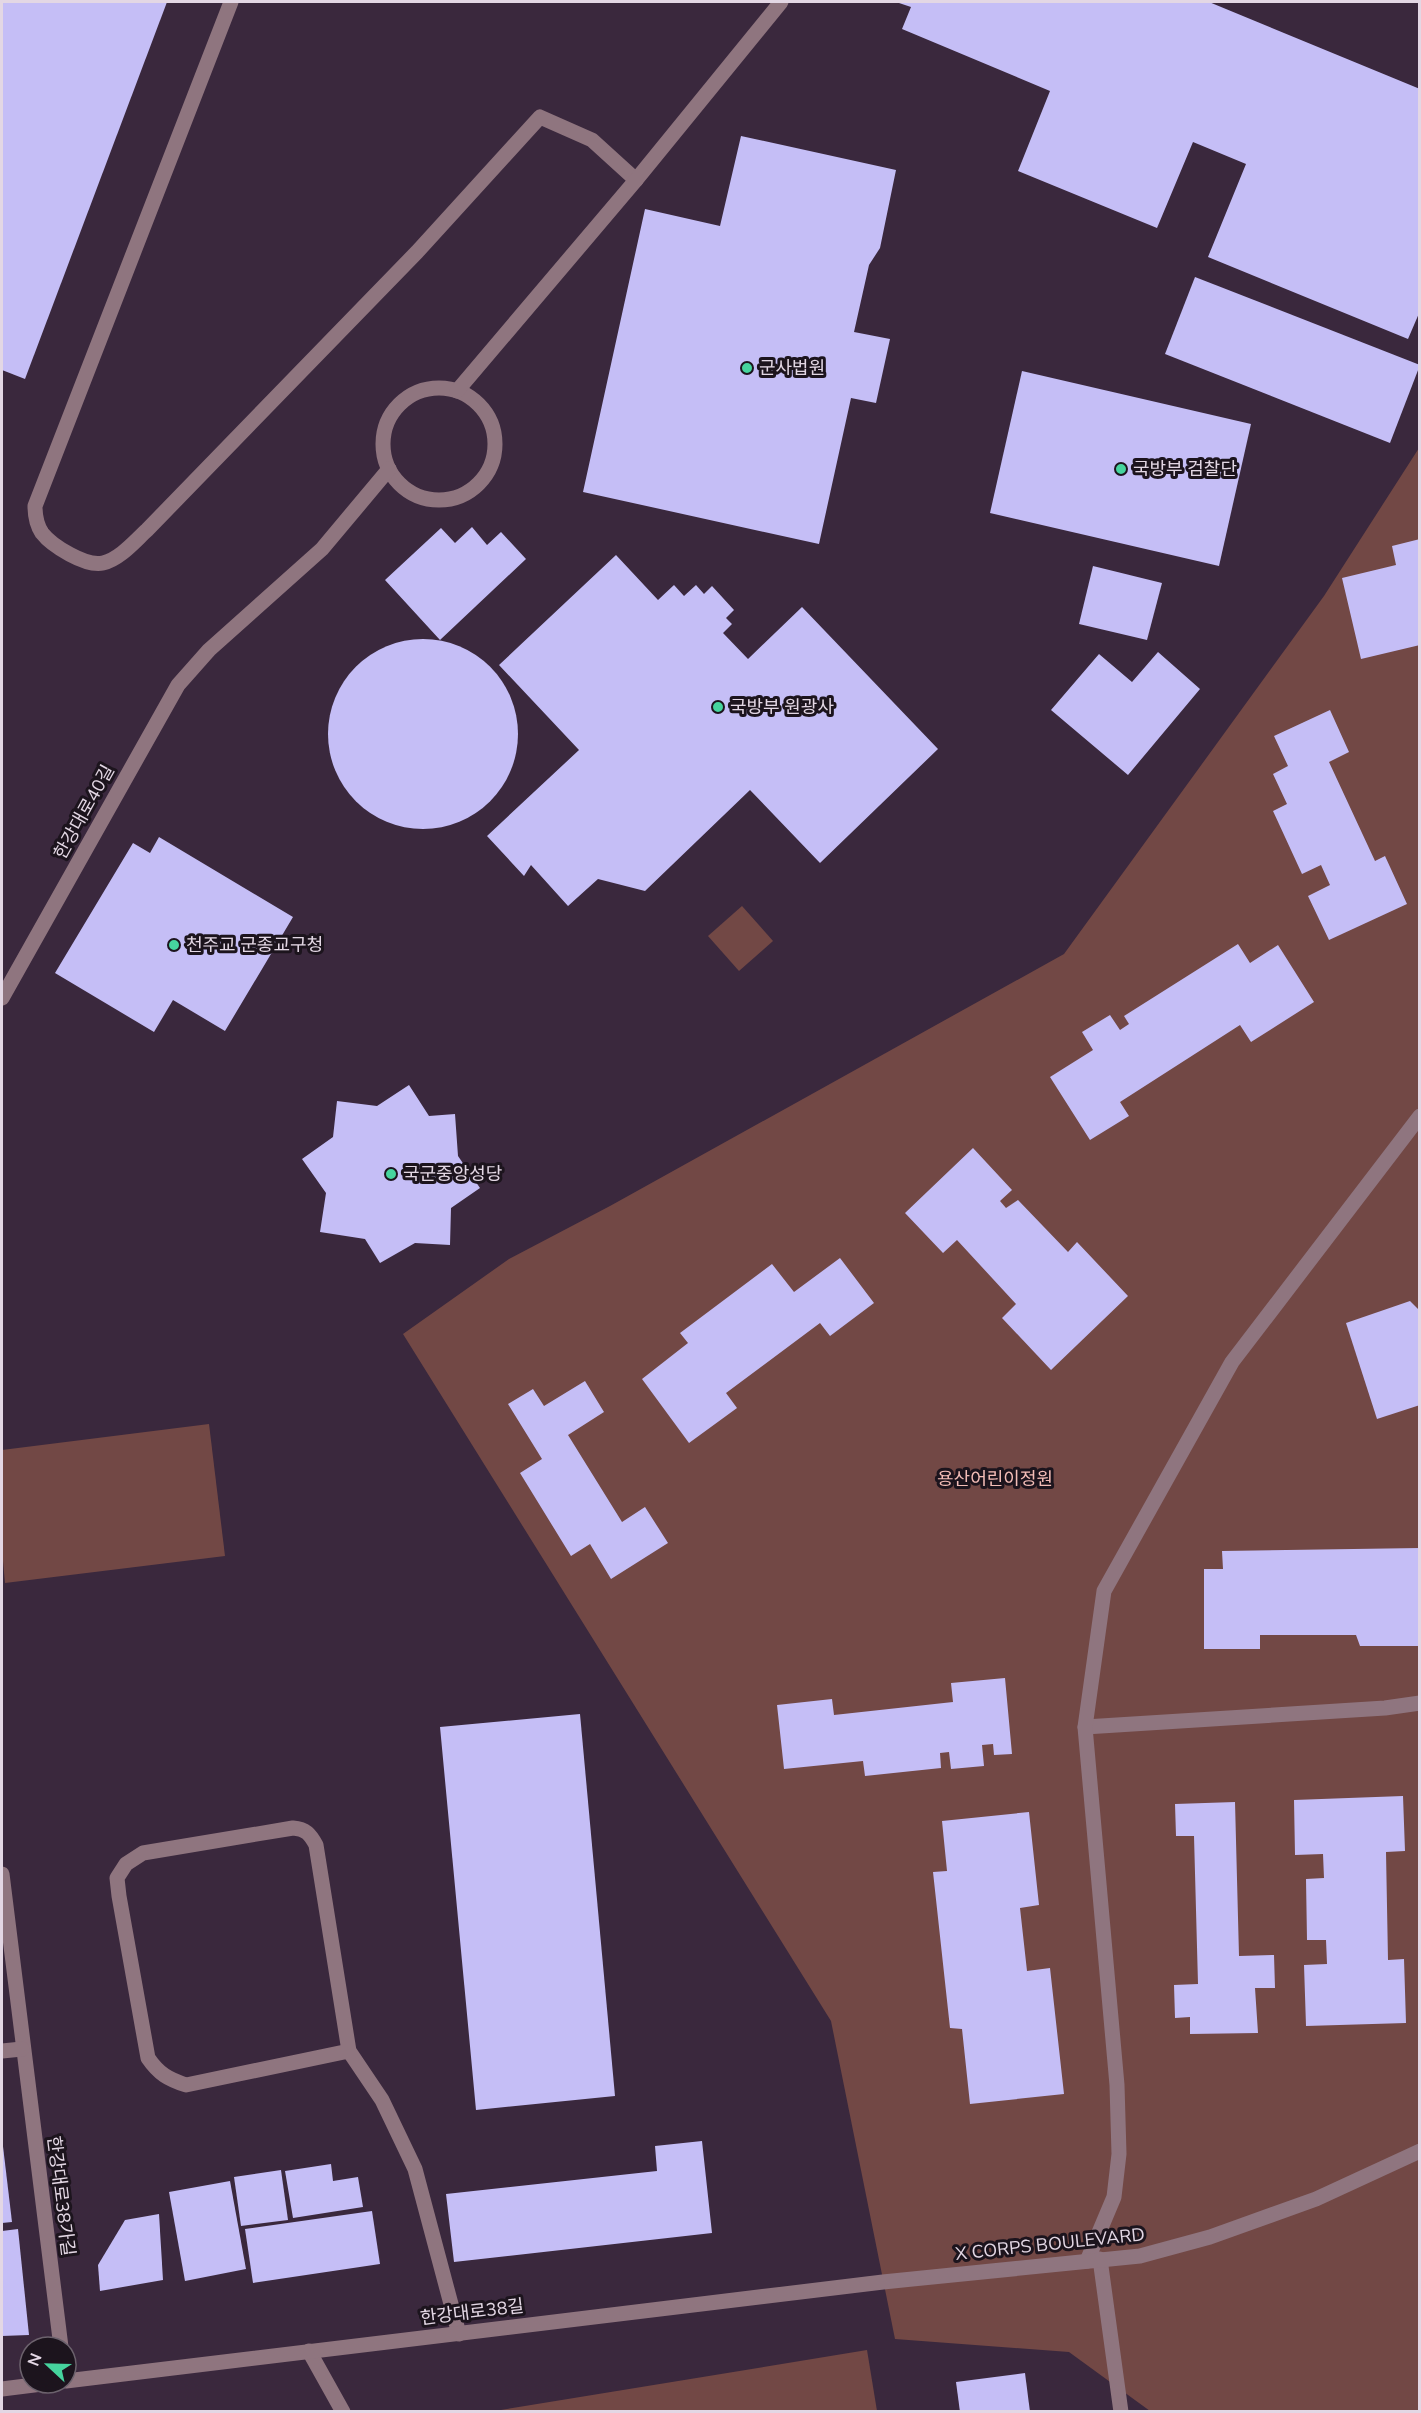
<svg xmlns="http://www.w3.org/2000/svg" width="1421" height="2413" viewBox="0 0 1421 2413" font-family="'Nunito Sans','Noto Sans KR',sans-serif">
	<rect width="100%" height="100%" fill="#3a283d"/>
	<g fill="#724845">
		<polygon points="1419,448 1419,2411 1150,2411 1069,2352 895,2339 831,2021 403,1334 509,1259 610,1206 1064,954 1324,596"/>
		<polygon points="742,906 773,941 739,971 708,936"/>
		<polygon points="209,1424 225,1556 5,1583 2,1550 2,1450"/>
		<polygon points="867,2350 877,2411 495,2411"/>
	</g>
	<g fill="#c5bef6">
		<polygon points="2,2 167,2 25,379 2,370"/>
		<polygon points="896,2 1209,2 1420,89 1420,311 1408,339 1208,257 1246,164 1193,142 1157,228 1018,171 1050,91 902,29 911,7"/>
		<polygon points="741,136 896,170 880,248 869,265 854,332 890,339 876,403 851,398 819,544 583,492 645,209 720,226"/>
		<polygon points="1195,277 1420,365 1390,443 1165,354"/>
		<polygon points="1022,371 1251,424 1219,566 990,513"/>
		<polygon points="472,527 487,545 501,532 526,559 440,640 385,580 441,528 455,543"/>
		<polygon points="1420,539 1420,645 1361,659 1342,578 1396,565 1392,546"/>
		<polygon points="616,555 658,600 674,585 684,596 696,585 704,594 712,586 734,610 726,618 732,624 723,633 748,659 802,607 938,749 820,863 750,790 645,891 598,879 568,906 531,865 524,876 487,836 579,750 499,665"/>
		<polygon points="1093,566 1162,583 1147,640 1079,624"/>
		<circle cx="423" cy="734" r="95"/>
		<polygon points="1158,652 1200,689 1128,775 1051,710 1099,654 1132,682"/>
		<polygon points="1330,710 1349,752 1329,762 1375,861 1385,856 1407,904 1329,940 1308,896 1330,885 1321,865 1302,874 1273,811 1287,804 1273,774 1288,766 1274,736"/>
		<polygon points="159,837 293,917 225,1031 173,1000 154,1032 55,973 133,843 150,853"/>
		<polygon points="1238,944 1250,963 1278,945 1314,1002 1251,1042 1240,1025 1120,1102 1129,1116 1090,1140 1050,1077 1093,1050 1082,1032 1110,1015 1120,1030 1129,1024 1124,1016"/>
		<polygon points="409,1085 429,1116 455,1114 458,1156 480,1188 451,1208 450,1245 415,1243 380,1263 365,1239 320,1232 326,1193 302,1159 333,1137 337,1101 377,1106"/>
		<polygon points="973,1148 1012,1190 1000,1201 1006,1208 1018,1200 1068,1252 1077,1242 1128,1296 1051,1370 1002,1318 1016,1304 957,1240 943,1253 905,1213"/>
		<polygon points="840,1258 874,1303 830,1336 820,1323 726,1393 737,1408 689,1443 642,1379 688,1343 680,1333 772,1264 794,1292"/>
		<polygon points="1410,1301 1420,1311 1420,1405 1377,1419 1346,1323"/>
		<polygon points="585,1381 604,1412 568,1435 622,1522 645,1507 668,1543 611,1579 590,1544 571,1556 520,1473 542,1459 508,1404 533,1389 544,1406"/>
		<polygon points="1420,1548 1420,1646 1360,1646 1356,1635 1260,1635 1260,1649 1204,1649 1204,1569 1223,1569 1222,1551"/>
		<polygon points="1005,1678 1012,1754 994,1755 993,1744 982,1745 984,1766 951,1769 949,1752 940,1753 941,1768 865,1776 863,1761 784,1769 777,1705 832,1699 834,1715 953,1702 951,1683"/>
		<polygon points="580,1714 615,2096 476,2110 440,1727"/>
		<polygon points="1403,1796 1405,1851 1386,1852 1388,1960 1404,1959 1406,2023 1306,2026 1304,1965 1327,1964 1326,1940 1307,1940 1306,1879 1324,1878 1323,1854 1295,1855 1294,1800"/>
		<polygon points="1235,1802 1239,1956 1274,1955 1275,1988 1255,1988 1258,2033 1190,2034 1190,2017 1175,2018 1174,1985 1198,1984 1194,1836 1176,1836 1175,1804"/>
		<polygon points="1029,1812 1039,1905 1020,1908 1027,1971 1050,1968 1064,2094 970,2104 962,2029 950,2028 933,1872 947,1871 942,1821"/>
		<polygon points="2,2138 12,2222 2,2223"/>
		<polygon points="702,2141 712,2233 454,2262 446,2194 657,2171 655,2146"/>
		<polygon points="331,2164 333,2181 358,2177 363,2207 293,2218 285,2171"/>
		<polygon points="281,2170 288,2220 241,2226 234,2177"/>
		<polygon points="230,2181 246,2269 185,2281 169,2192"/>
		<polygon points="372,2211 380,2264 253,2283 245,2229"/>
		<polygon points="159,2214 163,2280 100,2291 98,2265 125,2220"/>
		<polygon points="18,2229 29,2335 2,2336 2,2231"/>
		<polygon points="1025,2373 1030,2412 960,2412 956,2382"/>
	</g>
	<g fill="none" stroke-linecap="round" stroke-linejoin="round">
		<g stroke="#8f757f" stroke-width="15">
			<path d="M231,2L35,506C35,516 36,524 42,533C52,546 86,567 103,563C120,559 135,541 147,530L417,252L540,117L592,140L636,180"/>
			<circle cx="439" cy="444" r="56"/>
			<polyline points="457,391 636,180 781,2"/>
			<polyline points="2,998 178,685 209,650 322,549 389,469"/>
			<polyline points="1085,1727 1385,1708 1420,1703"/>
			<polyline points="2,1874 61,2347"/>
			<polyline points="2,2051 22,2049"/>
			<path d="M349,2051L186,2085C168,2079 159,2074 148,2058L119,1896L117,1878L126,1864L143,1853L293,1828C306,1829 310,1834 316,1845L349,2051L382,2100L415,2169L459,2334"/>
			<polyline points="1100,2259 1121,2412"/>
			<polyline points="1087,2261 1114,2197 1119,2154 1117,2085 1085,1727 1104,1591 1232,1362 1420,1116"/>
			<polyline points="309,2351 343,2412"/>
			<polyline points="66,2381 883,2282 1140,2256 1210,2237 1316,2199 1420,2151"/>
			<polyline points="2,2389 50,2383"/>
		</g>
	</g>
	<g fill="#46d49e" stroke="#1c141d" stroke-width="2">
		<circle cx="747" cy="368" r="6"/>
		<circle cx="1121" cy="469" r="6"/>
		<circle cx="718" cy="707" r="6"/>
		<circle cx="174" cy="945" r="6"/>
		<circle cx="391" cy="1174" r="6"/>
	</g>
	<g text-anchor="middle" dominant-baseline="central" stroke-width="6" stroke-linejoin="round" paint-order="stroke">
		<g font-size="18" fill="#e3d7e4" stroke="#1c141d" text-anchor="start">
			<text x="759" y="368">군사법원</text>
			<text x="1133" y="469">국방부 검찰단</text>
			<text x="730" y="707">국방부 원광사</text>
			<text x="186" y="945">천주교 군종교구청</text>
			<text x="403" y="1174">국군중앙성당</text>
		</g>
		<g font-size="18" fill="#e3d7e4" stroke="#1c141d">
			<text transform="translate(84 812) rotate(-61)">한강대로40길</text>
			<text transform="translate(61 2196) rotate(83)">한강대로38가길</text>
			<text transform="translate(1050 2244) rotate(-6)">X CORPS BOULEVARD</text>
			<text transform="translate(472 2312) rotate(-7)">한강대로38길</text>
		</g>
		<g font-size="18" fill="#f4bdb7" stroke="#1c141d">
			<text x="995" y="1479">용산어린이정원</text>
		</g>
	</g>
	<rect width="1421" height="2413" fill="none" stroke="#e3d7e4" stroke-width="6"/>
	<g transform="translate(48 2365) rotate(292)"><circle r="28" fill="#1c141d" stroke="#6c626d" stroke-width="1.5"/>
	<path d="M0-4.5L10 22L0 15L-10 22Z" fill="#46d49e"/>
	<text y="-9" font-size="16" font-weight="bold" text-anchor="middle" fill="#e3d7e4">N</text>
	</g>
</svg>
